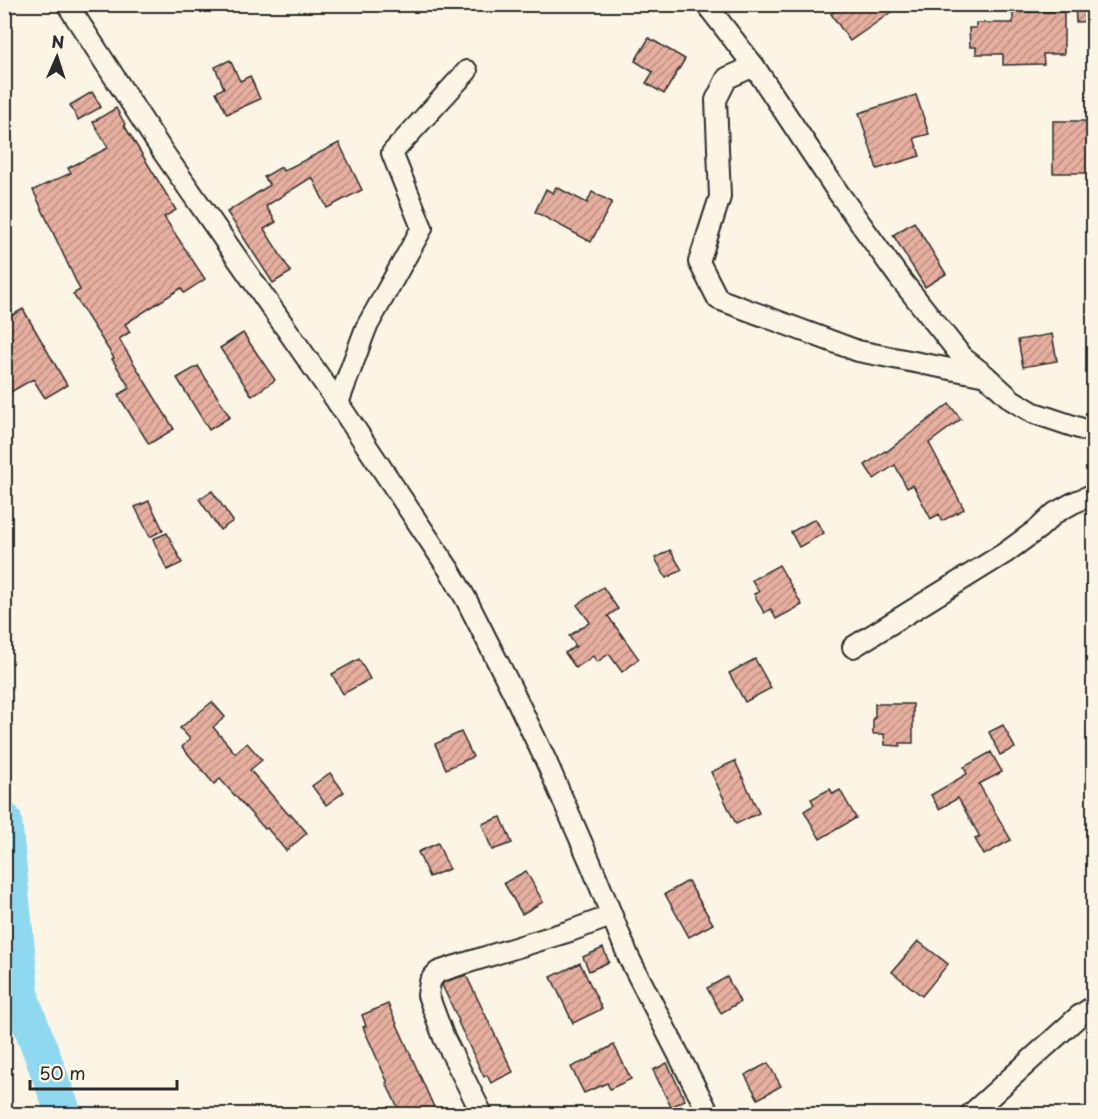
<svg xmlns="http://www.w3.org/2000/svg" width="1098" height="1119" viewBox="0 0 1098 1119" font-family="'Playpen Sans',sans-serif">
	<defs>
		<pattern id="building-hatch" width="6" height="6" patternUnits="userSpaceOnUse" patternTransform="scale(1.5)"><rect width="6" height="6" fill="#e7af9f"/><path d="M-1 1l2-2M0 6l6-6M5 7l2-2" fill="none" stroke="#bb8f82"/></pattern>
	</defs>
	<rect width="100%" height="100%" fill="#fcf5e5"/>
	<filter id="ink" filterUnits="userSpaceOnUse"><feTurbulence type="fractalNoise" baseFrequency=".0167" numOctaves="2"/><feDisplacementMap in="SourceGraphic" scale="12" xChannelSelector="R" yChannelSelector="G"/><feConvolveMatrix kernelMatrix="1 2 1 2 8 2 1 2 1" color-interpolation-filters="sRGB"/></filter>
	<g filter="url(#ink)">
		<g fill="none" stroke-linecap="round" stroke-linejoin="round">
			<polyline stroke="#8fd9f0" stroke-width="36" points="4,820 22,1001 64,1114"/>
		</g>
		<g fill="url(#building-hatch)" stroke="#2b2b2b" stroke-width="1.5">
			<polygon points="845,4 903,4 850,41 831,14"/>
			<polygon points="1075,4 1094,4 1094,21 1076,22"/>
			<polygon points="1013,12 1064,12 1064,54 1043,54 1044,64 1003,65 1003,54 976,54 976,47 970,47 969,28 976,28 976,23 1013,23"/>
			<polygon points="649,38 685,59 664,94 646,83 653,72 635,61"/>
			<polygon points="230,60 240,81 250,76 260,99 227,114 216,92 224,88 215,67"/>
			<polygon points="92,92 101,107 78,120 70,105"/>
			<polygon points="916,95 929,134 914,138 920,156 877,169 859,113"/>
			<polygon points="116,108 125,124 124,125 176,210 164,217 205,279 184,293 181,288 125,324 130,332 119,339 174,429 149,444 118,395 130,388 112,359 114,358 73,294 80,290 33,190 71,173 68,168 108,148 93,122"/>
			<rect x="1053" y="121" width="41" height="52"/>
			<polygon points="339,143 362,190 327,208 312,177 266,206 276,222 264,229 291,272 273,283 227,212 270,185 264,177 281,167 283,171"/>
			<polygon points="556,187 587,203 592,192 612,202 591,242 535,212 546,189 553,193"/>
			<polygon points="914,222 946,274 925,287 893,235"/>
			<polygon points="23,309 67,385 45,398 33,379 4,396 4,320"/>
			<polygon points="243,333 275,380 252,396 220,348"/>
			<polygon points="1052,334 1057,361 1023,367 1018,340"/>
			<polygon points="198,366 230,417 209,430 177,378"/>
			<polygon points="949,404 961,419 929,443 964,509 942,521 939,514 931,519 913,485 907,488 895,465 874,479 865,465 885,451 886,452"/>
			<polygon points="212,491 233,521 220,530 199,499"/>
			<polygon points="149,501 163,530 150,537 135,507"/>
			<polygon points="815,519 824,533 799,547 791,532"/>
			<polygon points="167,533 182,563 167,570 153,539"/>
			<polygon points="670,550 682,570 666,578 655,558"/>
			<polygon points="779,565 802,605 776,619 771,609 764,613 754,594 759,592 752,580"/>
			<polygon points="603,587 618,609 608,616 639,659 622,672 609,654 597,662 593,656 576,668 565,653 576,646 569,636 590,622 577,605"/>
			<polygon points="359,659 370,679 343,694 332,674"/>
			<polygon points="755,659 771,688 745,702 729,673"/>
			<polygon points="212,702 225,717 213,727 235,753 247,743 262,760 250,770 289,815 291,814 307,833 286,851 267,828 265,829 220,779 214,784 182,747 190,739 180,728"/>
			<polygon points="875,704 913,704 913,743 900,743 900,746 885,745 884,734 873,734 873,718 875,718"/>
			<polygon points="1003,725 1015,748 1000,755 989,732"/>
			<polygon points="461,732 473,757 446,769 435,744"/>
			<polygon points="991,752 1002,772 979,784 1011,840 984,855 975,839 980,837 958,798 939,809 931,795 967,774 964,767"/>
			<polygon points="735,761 759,813 736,824 711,772"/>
			<polygon points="330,773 344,792 326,805 312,786"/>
			<polygon points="830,789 833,794 840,790 856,818 820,839 804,811 814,805 811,799"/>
			<polygon points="501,817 512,843 492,850 482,824"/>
			<polygon points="438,843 449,869 429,877 418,852"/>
			<polygon points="526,871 543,902 522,914 504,883"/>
			<polygon points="688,881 713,924 689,937 665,894"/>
			<polygon points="918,941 948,964 922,996 892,972"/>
			<polygon points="603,948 609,962 589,971 583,957"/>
			<polygon points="580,963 602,1009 573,1023 551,977"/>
			<polygon points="466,975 513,1072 491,1083 487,1075 484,1077 458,1022 459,1021 442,985 444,982"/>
			<polygon points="727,977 740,1002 721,1013 707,988"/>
			<polygon points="388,1004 437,1114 401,1114 386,1083 388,1083 363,1027 366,1026 362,1015"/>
			<polygon points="614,1045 631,1079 610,1089 607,1083 584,1093 571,1067 594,1057 594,1055"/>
			<polygon points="667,1063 685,1100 671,1107 653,1070"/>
			<polygon points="768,1063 781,1086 758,1099 745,1075"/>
		</g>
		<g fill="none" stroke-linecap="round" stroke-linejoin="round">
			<defs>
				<g id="minor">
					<polyline points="67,4 161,149 338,403 450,571 466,599 513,692 546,761 591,864 629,958 709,1114"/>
					<polyline points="706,4 754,66 835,188 898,276 963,358 986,376 1012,400 1034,413 1094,433"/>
					<polyline points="754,66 727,78 716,100 720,197 699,262 718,299 858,351 981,375"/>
					<polyline points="338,403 366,328 422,228 392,153 467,71"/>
					<polyline points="853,647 1005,553 1039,528 1055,513 1073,503 1094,494"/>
					<polyline points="482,1114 444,1038 428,995 430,982 433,977 438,972 456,966 570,931 611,916"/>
					<polyline points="971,1114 1079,1016 1094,1006"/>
				</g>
			</defs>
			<use href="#minor" stroke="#2b2b2b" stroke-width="24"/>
			<use href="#minor" stroke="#fcf5e5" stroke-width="20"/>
		</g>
	</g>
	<rect width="1098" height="1119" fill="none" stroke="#fcf5e5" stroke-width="24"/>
	<rect x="12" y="12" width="1074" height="1095" fill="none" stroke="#2b2b2b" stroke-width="2" filter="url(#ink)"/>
	<g transform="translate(57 57) rotate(3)" stroke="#fcf5e5" stroke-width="4.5" paint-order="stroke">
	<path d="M0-4.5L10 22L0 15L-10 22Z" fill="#2b2b2b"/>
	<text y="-9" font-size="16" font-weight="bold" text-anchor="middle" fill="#2b2b2b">N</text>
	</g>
	<path d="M30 1080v9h147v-9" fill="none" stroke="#2b2b2b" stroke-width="3"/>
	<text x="39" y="1080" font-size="18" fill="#2b2b2b" stroke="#fcf5e5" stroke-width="4.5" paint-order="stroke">50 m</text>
</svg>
